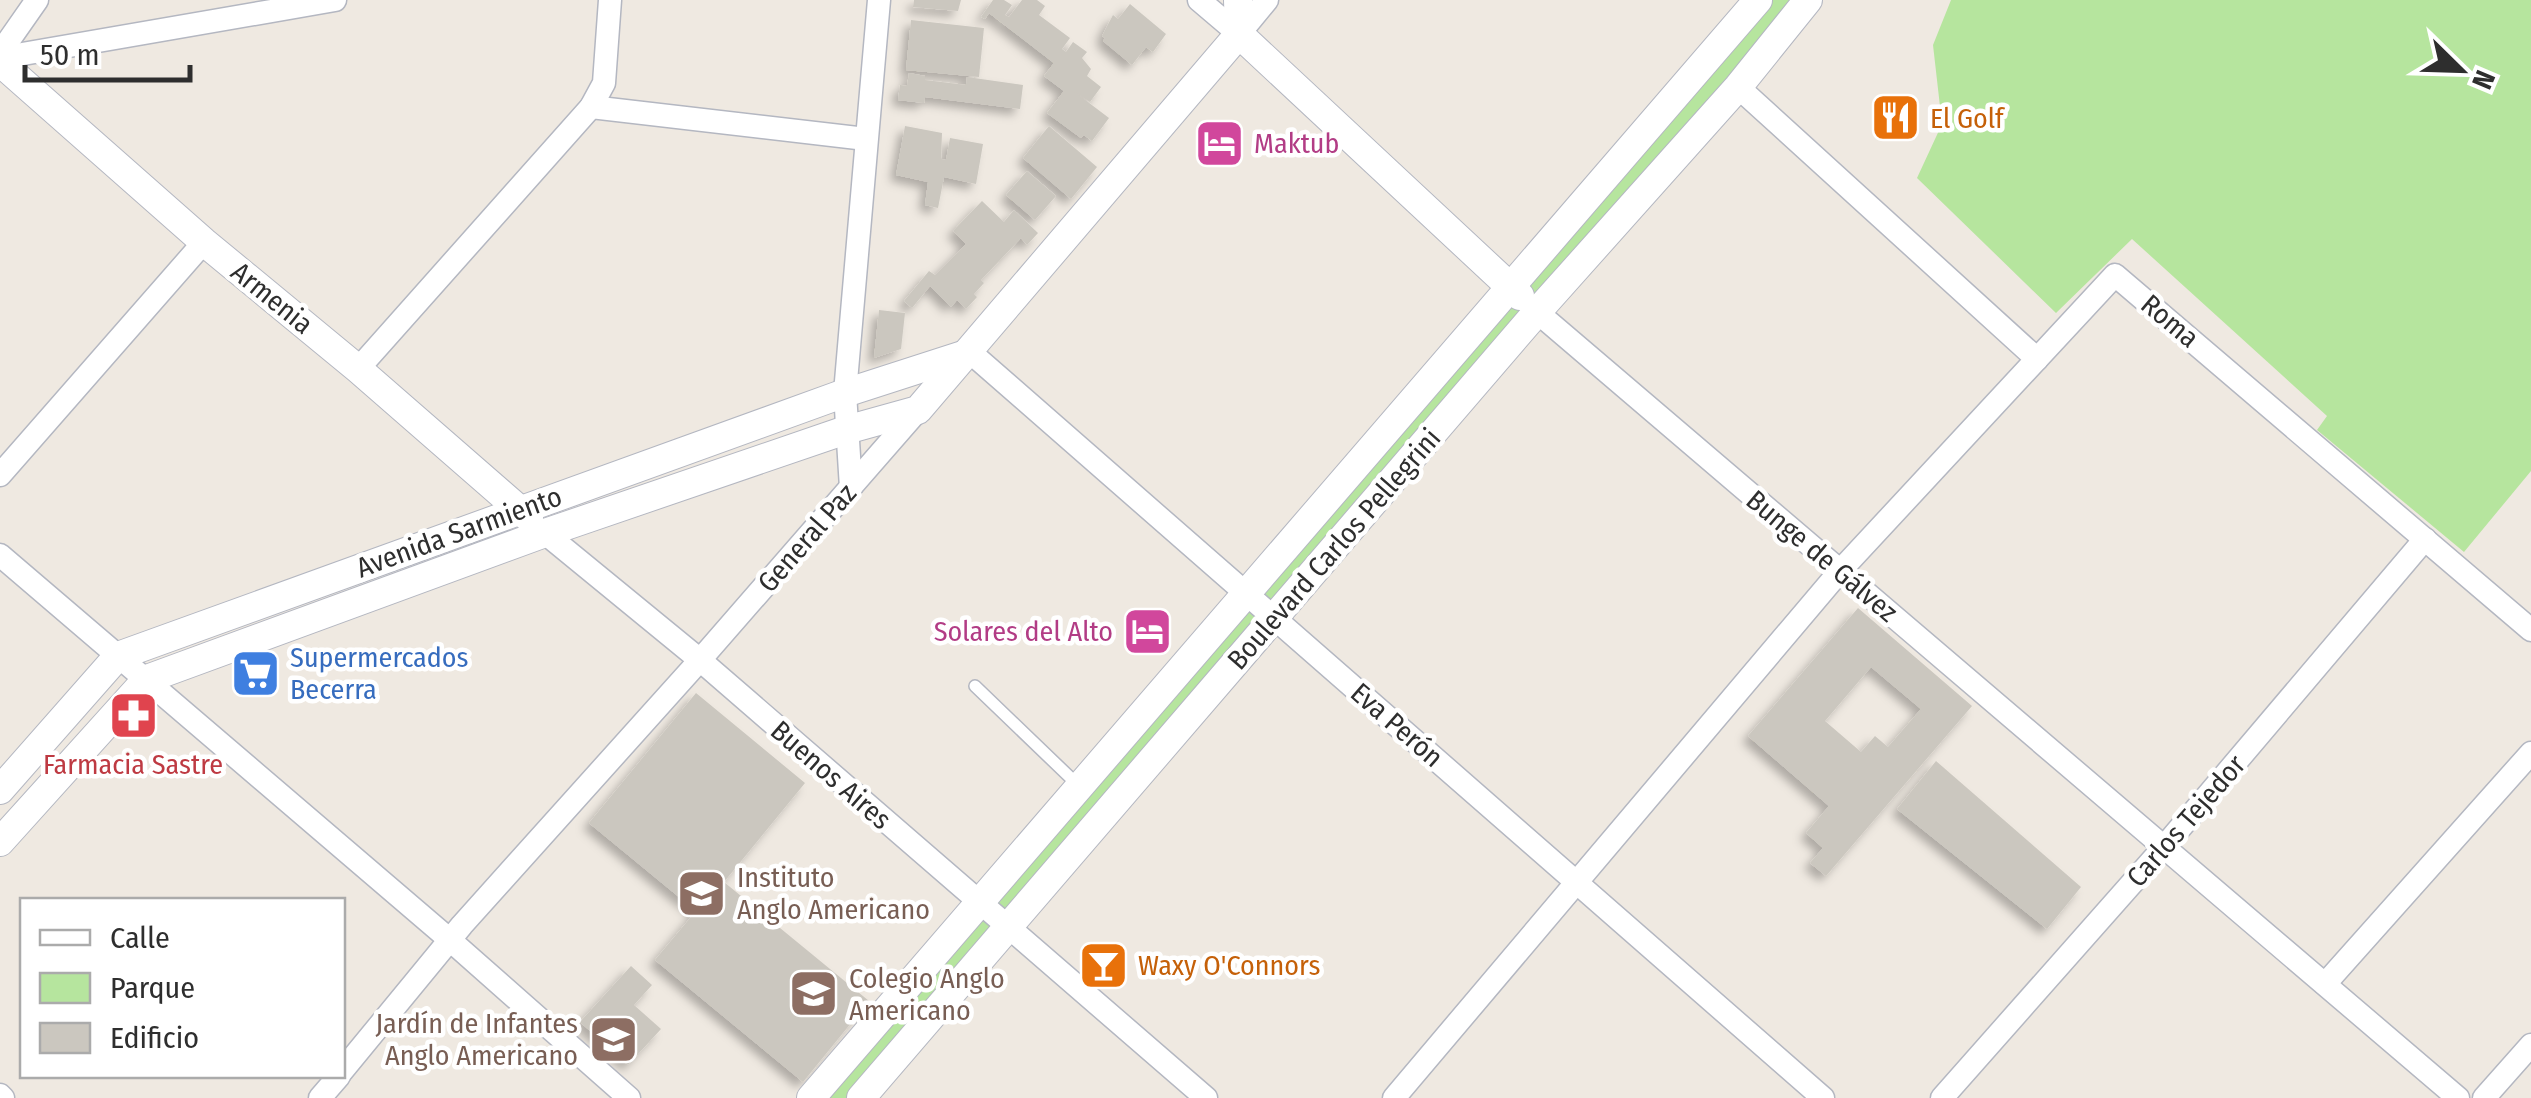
<svg xmlns="http://www.w3.org/2000/svg" width="2531" height="1098" viewBox="0 0 2531 1098" font-family="'Fira Sans Condensed',sans-serif">
	<defs>
		<filter id="shadow"><feDropShadow dx="-6" dy="6" stdDeviation="5" flood-color="#0004"/></filter>
	</defs>
	<rect width="100%" height="100%" fill="#efe9e1"/>
	<g fill="#b6e59e">
		<polygon points="1758,0 1807,0 1007,927 978,901"/>
		<polygon points="1951,0 2531,0 2531,471 2464,552 2317,430 2327,416 2132,239 2056,313 1917,178 1942,124 1933,45"/>
		<polygon points="978,903 1005,930 859,1098 815,1098"/>
	</g>
	<g fill="#cbc7bf" fill-rule="evenodd" filter="url(#shadow)">
		<polygon points="914,0 961,0 958,11 913,7"/>
		<polygon points="993,0 1004,0 1012,5 1005,15 1009,17 1022,0 1037,0 1045,6 1039,15 1070,38 1062,49 1066,52 1073,42 1087,52 1082,58 1091,69 1087,76 1101,87 1090,102 1072,90 1109,118 1092,141 1084,135 1081,138 1047,113 1064,91 1044,76 1054,63 989,13 985,19 981,17"/>
		<polygon points="1130,4 1166,34 1153,52 1146,47 1132,65 1103,41 1105,38 1102,36 1113,15 1118,19"/>
		<polygon points="911,20 984,28 979,77 906,70"/>
		<polygon points="909,73 925,76 925,80 966,85 967,77 1023,85 1020,109 925,97 924,103 898,100 900,85 907,86"/>
		<polygon points="905,126 942,133 941,159 946,160 950,138 983,144 976,184 944,177 938,208 925,205 928,182 896,175"/>
		<polygon points="1049,126 1097,167 1071,199 1023,158"/>
		<polygon points="1027,171 1056,196 1035,220 1006,195"/>
		<polygon points="982,201 1004,222 1014,210 1038,233 1027,245 1021,238 981,280 984,283 974,294 977,297 966,309 957,300 951,307 930,286 912,308 904,301 929,271 935,275 966,244 953,231"/>
		<polygon points="879,310 905,313 901,349 874,358"/>
		<path d="M1858,608L1972,706L1826,876L1810,863L1823,848L1806,833L1829,806L1748,736ZM1871,667L1921,709L1888,747L1875,736L1861,752L1825,721Z"/>
		<polygon points="696,693 805,783 724,882 869,1001 803,1082 655,960 696,911 589,823"/>
		<polygon points="1936,761 2081,887 2047,929 1897,809"/>
		<polygon points="631,966 652,985 634,1005 661,1029 628,1065 580,1022"/>
	</g>
	<g fill="none" stroke-linecap="round" stroke-linejoin="round">
		<defs>
			<polyline id="service" points="975,686 1079,786"/>
			<g id="minor">
				<polyline points="1199,0 1239,34 1267,0"/>
				<polyline points="0,53 37,0"/>
				<polyline points="0,58 335,0"/>
				<polyline points="1738,87 2037,359"/>
				<polyline points="591,107 866,139"/>
				<polyline points="1537,312 2458,1098"/>
				<polyline points="970,352 1823,1098"/>
				<polyline points="358,369 591,107 604,83 610,0"/>
				<polyline points="0,475 204,242"/>
				<polyline points="851,488 845,393 879,0"/>
				<polyline points="545,533 700,660 1206,1098"/>
				<polyline points="0,555 450,940 629,1098"/>
				<polyline points="2325,984 2531,753"/>
				<polyline points="342,1071 462,925 700,660 918,410"/>
				<polyline points="0,1095 3,1098"/>
				<polyline points="320,1098 339,1076"/>
				<polyline points="1394,1098 1840,571 2115,275 2531,630"/>
				<polyline points="1942,1098 2164,847 2425,539"/>
				<polyline points="2484,1098 2531,1045"/>
			</g>
			<g id="tertiary">
				<polyline points="1238,0 1239,34"/>
				<polyline points="1239,34 1520,296"/>
				<polyline points="0,62 204,242 358,369 529,518"/>
				<polyline points="0,790 118,656 845,393 969,353"/>
				<polyline points="0,842 147,679 545,533 846,430 918,410 1239,34"/>
				<polyline points="811,1098 1758,0"/>
				<polyline points="861,1098 1537,312 1738,87 1808,0"/>
			</g>
		</defs>
		<use href="#service" stroke="#b4b7c1" stroke-width="14"/>
		<use href="#minor" stroke="#b4b7c1" stroke-width="25"/>
		<use href="#tertiary" stroke="#b4b7c1" stroke-width="30"/>
		<use href="#service" stroke="#fff" stroke-width="11"/>
		<use href="#minor" stroke="#fff" stroke-width="22"/>
		<use href="#tertiary" stroke="#fff" stroke-width="28"/>
	</g>
	<defs>
		<symbol id="restaurant-square" viewBox="-11 -11 22 22"><rect x="-9" y="-9" width="18" height="18" rx="4" fill="#e8710a" stroke="#fff"/><path d="M-5-6h1v4h1v-4h1v4h1v-4h1v5L-1.5 .5V6h-2V.5L-5-1ZM5-6V6H3V1.5H1.5Q1.5-4 5-6Z" fill="#fff"/></symbol>
		<symbol id="hotel-square" viewBox="-11 -11 22 22"><rect x="-9" y="-9" width="18" height="18" rx="4" fill="#d1479c" stroke="#fff"/><path d="M-6-4.5h1.5V1H6V5H4.5V3h-9V5H-6ZM-4 0a1.8 1.8 0 1 1 3.6 0ZM.5 0V-2.5h3Q6-2.5 6 0Z" fill="#fff"/></symbol>
		<symbol id="supermarket-square" viewBox="-11 -11 22 22"><rect x="-9" y="-9" width="18" height="18" rx="4" fill="#3f7fe0" stroke="#fff"/><path d="M-6-5.5h2.5l.6 2H6L4.5 2H-2.5L-4.4-4H-6ZM-1.5 3.2a1.3 1.3 0 1 0 .1 0ZM3 3.2a1.3 1.3 0 1 0 .1 0Z" fill="#fff"/></symbol>
		<symbol id="pharmacy-square" viewBox="-11 -11 22 22"><rect x="-9" y="-9" width="18" height="18" rx="4" fill="#e0444e" stroke="#fff"/><path d="M-2-6h4v4h4v4h-4v4h-4v-4h-4v-4h4Z" fill="#fff"/></symbol>
		<symbol id="school-square" viewBox="-11 -11 22 22"><rect x="-9" y="-9" width="18" height="18" rx="4" fill="#8d6e63" stroke="#fff"/><path d="M0-5L7-2L0 1L-7-2ZM-4 1L0 2.5L4 1V4Q0 6-4 4Z" fill="#fff"/></symbol>
		<symbol id="bar-square" viewBox="-11 -11 22 22"><rect x="-9" y="-9" width="18" height="18" rx="4" fill="#e8710a" stroke="#fff"/><path d="M-6-5H6L.8 .8V4.5H3.5V6h-7V4.5H-.8V.8Z" fill="#fff"/></symbol>
	</defs>
	<g fill-rule="evenodd">
		<use href="#restaurant-square" x="1868" y="90" width="55" height="55"/>
		<use href="#hotel-square" x="1192" y="116" width="55" height="55"/>
		<use href="#hotel-square" x="1120" y="604" width="55" height="55"/>
		<use href="#supermarket-square" x="228" y="646" width="55" height="55"/>
		<use href="#pharmacy-square" x="106" y="688" width="55" height="55"/>
		<use href="#school-square" x="674" y="866" width="55" height="55"/>
		<use href="#bar-square" x="1076" y="938" width="55" height="55"/>
		<use href="#school-square" x="786" y="966" width="55" height="55"/>
		<use href="#school-square" x="586" y="1012" width="55" height="55"/>
	</g>
	<g text-anchor="middle" dominant-baseline="central" stroke-width="9" stroke-linejoin="round" paint-order="stroke">
		<g font-size="28" fill="#c56008" stroke="#fff" text-anchor="start">
			<text x="1930" y="118">El Golf</text>
			<text x="1138" y="965">Waxy O'Connors</text>
		</g>
		<g font-size="28" fill="#b23c85" stroke="#fff" text-anchor="start">
			<text x="1254" y="143">Maktub</text>
			<text x="1113" y="631" text-anchor="end">Solares del Alto</text>
		</g>
		<g font-size="28" fill="#2e2e2e" stroke="#fff">
			<text transform="translate(272 298) rotate(39)">Armenia</text>
			<text transform="translate(2170 321) rotate(40)">Roma</text>
			<text transform="translate(459 532) rotate(-20)">Avenida Sarmiento</text>
			<text transform="translate(807 538) rotate(-49)">General Paz</text>
			<text transform="translate(1334 549) rotate(-49)">Boulevard Carlos Pellegrini</text>
			<text transform="translate(1822 556) rotate(40)">Bunge de Gálvez</text>
			<text transform="translate(1397 725) rotate(41)">Eva Perón</text>
			<text transform="translate(831 775) rotate(41)">Buenos Aires</text>
			<text transform="translate(2186 821) rotate(-49)">Carlos Tejedor</text>
		</g>
		<g font-size="28" fill="#366cbe" stroke="#fff" text-anchor="start">
			<text x="290" y="657">Supermercados<tspan x="290" dy="32">Becerra</tspan></text>
		</g>
		<g font-size="28" fill="#be3a42" stroke="#fff">
			<text x="133" y="764">Farmacia Sastre</text>
		</g>
		<g font-size="28" fill="#785e54" stroke="#fff" text-anchor="start">
			<text x="737" y="877">Instituto<tspan x="737" dy="32">Anglo Americano</tspan></text>
			<text x="849" y="978">Colegio Anglo<tspan x="849" dy="32">Americano</tspan></text>
			<text x="578" y="1023" text-anchor="end">Jardín de Infantes<tspan x="578" dy="32">Anglo Americano</tspan></text>
		</g>
	</g>
	<rect x="20" y="898" width="325" height="180" fill="#ffffff" stroke="#ababab" stroke-width="2.5"/>
	<rect x="40" y="930" width="50" height="15" fill="#ffffff" stroke="#ababab" stroke-width="2.5"/>
	<text x="110" y="948" font-size="30" fill="#2e2e2e">Calle</text>
	<rect x="40" y="973" width="50" height="30" fill="#b6e59e" stroke="#ababab" stroke-width="2.5"/>
	<text x="110" y="998" font-size="30" fill="#2e2e2e">Parque</text>
	<rect x="40" y="1023" width="50" height="30" fill="#cbc7bf" stroke="#ababab" stroke-width="2.5"/>
	<text x="110" y="1048" font-size="30" fill="#2e2e2e">Edificio</text>
	<g transform="translate(2461 70) rotate(113)" stroke="#ffffff" stroke-width="8" paint-order="stroke">
	<path d="M0-8L18 38L0 25L-18 38Z" fill="#2e2e2e"/>
	<text y="-15" font-size="28" font-weight="bold" text-anchor="middle" fill="#2e2e2e">N</text>
	</g>
	<path d="M25 65v15h165v-15" fill="none" stroke="#2e2e2e" stroke-width="5"/>
	<text x="40" y="65" font-size="30" fill="#2e2e2e" stroke="#ffffff" stroke-width="8" paint-order="stroke">50 m</text>
</svg>
